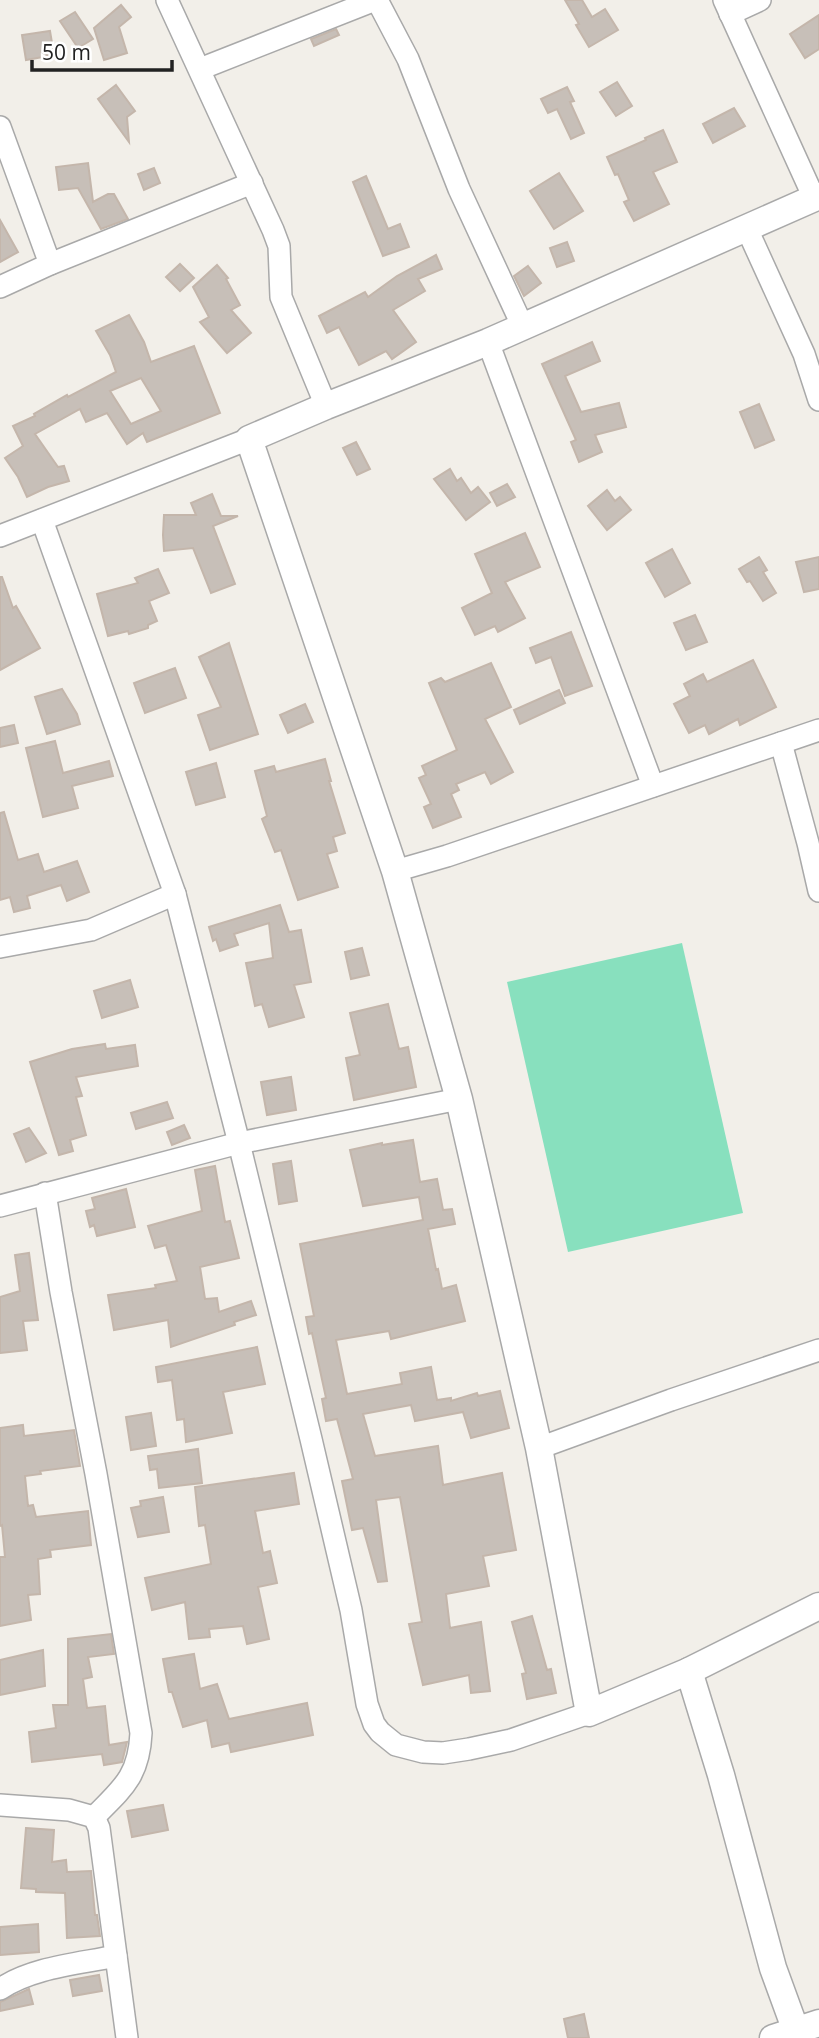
<svg xmlns="http://www.w3.org/2000/svg" width="819" height="2038" viewBox="0 0 819 2038" font-family="'Open Sans',sans-serif">
	<rect width="100%" height="100%" fill="#f2efe9"/>
	<polygon fill="#88e0be" points="682,943 743,1213 568,1252 507,982"/>
	<g fill="#c7bfb8" stroke="#c4b6ab" stroke-width="2" fill-rule="evenodd">
		<polygon points="565,0 582,0 592,17 605,9 618,30 589,47 576,25 579,24"/>
		<polygon points="121,5 131,17 119,27 127,53 104,60 94,28"/>
		<polygon points="75,12 93,39 78,48 60,21"/>
		<polygon points="819,15 819,49 805,58 790,34"/>
		<polygon points="336,29 339,35 314,46 311,39"/>
		<polygon points="50,31 54,55 26,60 22,35"/>
		<polygon points="617,82 632,106 616,116 600,92"/>
		<polygon points="116,85 135,111 127,117 129,142 98,99"/>
		<polygon points="567,87 574,101 570,102 584,133 571,139 557,109 548,113 541,99"/>
		<polygon points="734,108 745,126 713,143 703,124"/>
		<polygon points="663,130 677,162 653,172 669,204 634,221 624,202 629,200 618,174 615,175 607,157 646,140 645,138"/>
		<polygon points="88,163 93,202 108,194 114,194 128,219 101,229 78,188 59,190 56,167"/>
		<polygon points="154,168 160,183 144,190 138,174"/>
		<polygon points="559,173 583,211 554,229 530,191"/>
		<polygon points="366,176 388,229 400,224 409,247 383,256 353,182"/>
		<polygon points="0,220 18,252 0,262"/>
		<polygon points="567,242 574,261 557,267 550,248"/>
		<polygon points="436,255 442,269 418,279 425,291 393,310 416,342 392,359 386,351 359,365 339,327 327,333 319,316 365,292 368,297 397,276"/>
		<polygon points="180,264 194,278 180,291 166,277"/>
		<polygon points="217,265 228,278 226,279 240,305 231,310 251,333 227,353 200,322 209,317 193,287"/>
		<polygon points="528,266 541,283 524,296 514,276"/>
		<path d="M129,315L144,342L151,362L194,346L220,413L147,442L143,433L127,444L107,413L86,422L80,409L35,434L58,467L64,466L69,481L48,487L27,497L18,477L5,458L23,446L13,426L35,416L34,414L67,395L68,397L116,372L110,355L96,331ZM141,378L161,411L131,424L110,391Z"/>
		<polygon points="592,342 600,361 565,376 581,412 619,403 626,427 595,435 602,452 579,462 571,442 576,440 542,364"/>
		<polygon points="759,404 774,440 755,448 740,412"/>
		<polygon points="356,442 370,469 357,475 343,448"/>
		<polygon points="450,469 457,481 461,478 471,493 478,487 490,502 466,520 434,479"/>
		<polygon points="507,484 515,497 497,506 490,493"/>
		<polygon points="607,490 615,501 620,497 631,510 607,530 588,506"/>
		<polygon points="212,494 221,516 238,516 213,526 235,584 211,593 193,548 164,551 163,535 164,515 196,515 191,503"/>
		<polygon points="525,533 540,567 505,582 525,618 498,632 495,626 475,635 462,608 492,593 475,554"/>
		<polygon points="672,549 690,583 665,597 646,563"/>
		<polygon points="759,557 767,570 763,572 776,593 763,601 750,581 747,582 739,569"/>
		<polygon points="819,557 819,589 804,592 796,562"/>
		<polygon points="158,569 169,593 149,601 157,621 148,625 148,628 129,634 128,631 108,636 97,594 138,583 135,578"/>
		<polygon points="0,577 2,577 13,608 16,606 40,648 0,670"/>
		<polygon points="695,615 707,642 686,650 674,623"/>
		<polygon points="571,632 592,686 565,696 551,657 536,663 530,648"/>
		<polygon points="229,643 258,734 210,750 198,715 221,707 199,657"/>
		<polygon points="753,660 776,707 740,725 738,719 709,734 705,725 689,733 674,704 690,696 684,684 703,674 707,682"/>
		<polygon points="491,663 511,707 485,719 513,772 491,784 485,772 456,784 459,790 451,794 461,817 433,828 424,807 431,804 419,778 426,775 422,766 457,750 429,683 441,678 445,682"/>
		<polygon points="175,668 186,698 145,713 134,683"/>
		<polygon points="62,689 77,714 80,724 47,734 35,697"/>
		<polygon points="559,690 565,703 520,724 514,710"/>
		<polygon points="305,704 313,722 288,733 280,715"/>
		<polygon points="14,725 18,743 0,747 0,728"/>
		<polygon points="55,741 63,773 109,761 113,776 72,786 78,808 43,817 26,748"/>
		<polygon points="325,759 331,781 329,781 345,833 333,837 337,851 327,854 338,887 298,900 281,850 275,852 262,819 267,816 255,771 274,766 276,772"/>
		<polygon points="216,763 225,797 196,805 186,772"/>
		<polygon points="4,812 18,860 38,854 44,872 77,861 89,892 67,901 61,885 27,896 30,908 14,912 10,897 0,900 0,813"/>
		<polygon points="280,905 289,932 301,930 311,982 294,985 304,1017 269,1027 262,1004 255,1006 246,963 273,958 269,923 234,934 238,945 220,951 216,939 213,941 209,927"/>
		<polygon points="362,948 369,975 351,979 345,952"/>
		<polygon points="130,980 138,1007 102,1018 94,991"/>
		<polygon points="388,1004 399,1049 408,1047 416,1087 354,1100 346,1058 360,1055 350,1013"/>
		<polygon points="105,1044 106,1049 135,1045 138,1066 76,1077 82,1096 76,1097 86,1135 70,1140 73,1151 59,1155 30,1062 72,1049"/>
		<polygon points="291,1077 296,1110 267,1115 261,1082"/>
		<polygon points="167,1102 173,1118 136,1129 131,1113"/>
		<polygon points="184,1125 190,1138 172,1145 167,1132"/>
		<polygon points="29,1128 46,1153 26,1162 14,1134"/>
		<polygon points="413,1140 420,1182 437,1179 443,1210 452,1209 455,1224 428,1229 436,1270 438,1269 442,1289 456,1285 465,1321 391,1339 389,1331 336,1340 347,1394 402,1384 400,1373 431,1367 437,1400 451,1398 451,1401 477,1393 478,1396 500,1391 509,1428 471,1438 463,1412 415,1421 411,1405 363,1414 375,1456 438,1446 443,1485 502,1473 516,1550 483,1556 489,1586 446,1594 450,1628 481,1622 490,1691 471,1693 469,1675 423,1685 409,1624 422,1622 400,1497 376,1500 387,1581 378,1582 363,1528 352,1530 342,1481 353,1479 337,1419 326,1421 322,1399 326,1398 312,1333 309,1334 306,1317 314,1316 300,1244 423,1220 419,1197 363,1206 350,1150 382,1143 382,1145"/>
		<polygon points="291,1161 297,1201 279,1204 273,1164"/>
		<polygon points="215,1166 225,1222 230,1221 239,1258 200,1267 205,1299 217,1298 219,1312 251,1301 256,1315 234,1322 235,1325 171,1347 168,1320 114,1330 108,1295 156,1288 155,1285 177,1281 166,1245 155,1248 148,1226 202,1211 195,1170"/>
		<polygon points="126,1189 135,1227 97,1236 94,1225 90,1227 86,1211 95,1209 92,1198"/>
		<polygon points="29,1253 38,1320 23,1321 27,1350 0,1353 0,1297 20,1291 15,1255"/>
		<polygon points="257,1347 265,1384 223,1392 232,1433 186,1442 184,1419 177,1420 172,1380 158,1382 156,1367"/>
		<polygon points="151,1413 156,1446 131,1450 126,1417"/>
		<polygon points="23,1425 24,1436 74,1430 80,1466 40,1471 41,1474 25,1476 28,1506 33,1505 36,1517 88,1511 91,1545 50,1550 51,1557 38,1559 40,1594 28,1595 31,1620 0,1626 0,1557 5,1557 2,1525 0,1526 0,1428"/>
		<polygon points="198,1449 202,1483 159,1488 157,1469 150,1470 148,1456"/>
		<polygon points="294,1473 299,1504 255,1511 263,1553 270,1551 277,1583 258,1587 269,1639 247,1644 243,1626 209,1629 210,1637 189,1639 185,1602 152,1610 145,1578 211,1564 205,1525 199,1526 195,1487"/>
		<polygon points="163,1497 169,1532 138,1537 131,1508 141,1506 140,1501"/>
		<polygon points="532,1616 547,1670 551,1669 556,1693 527,1699 522,1674 526,1673 512,1622"/>
		<polygon points="111,1634 114,1654 88,1657 92,1677 83,1679 87,1708 105,1706 109,1745 127,1742 122,1762 104,1765 102,1754 32,1762 29,1732 56,1728 53,1705 68,1705 68,1639"/>
		<polygon points="43,1650 45,1686 0,1695 0,1660"/>
		<polygon points="194,1654 200,1689 217,1684 229,1719 307,1703 313,1735 231,1752 229,1743 212,1747 207,1720 183,1727 172,1692 169,1692 163,1659"/>
		<polygon points="163,1805 168,1830 132,1837 127,1811"/>
		<polygon points="26,1828 54,1830 52,1862 66,1860 67,1872 91,1871 95,1915 97,1915 100,1936 67,1938 65,1893 36,1892 36,1889 21,1888"/>
		<polygon points="38,1924 39,1952 0,1955 0,1927"/>
		<polygon points="99,1975 102,1991 73,1996 70,1980"/>
		<polygon points="29,1989 33,2004 0,2011 0,2002"/>
		<polygon points="584,2014 589,2038 568,2038 564,2019"/>
	</g>
	<g fill="none" stroke-linecap="round" stroke-linejoin="round">
		<defs>
			<g id="minor">
				<polyline points="167,0 273,230 279,246 281,297 326,406"/>
				<polyline points="377,0 408,59 459,189 522,325"/>
				<polyline points="724,0 814,198"/>
				<polyline points="730,14 760,0"/>
				<polyline points="200,69 375,0"/>
				<polyline points="0,127 50,264"/>
				<polyline points="747,229 804,354 819,400"/>
				<polyline points="0,287 50,264 252,183"/>
				<polyline points="488,342 653,786"/>
				<polyline points="42,520 175,894 239,1143 311,1439 351,1610 367,1704 374,1724 380,1732 396,1745 423,1752 443,1753 469,1749 511,1740 589,1713"/>
				<polyline points="0,536 249,439"/>
				<polyline points="781,743 808,843 819,891"/>
				<polyline points="395,871 447,856 819,730"/>
				<polyline points="0,947 91,930 175,894"/>
				<path d="M45,1193L61,1292L96,1474L141,1733C139,1776 123,1788 94,1817"/>
				<polyline points="0,1206 239,1143 459,1099"/>
				<polyline points="539,1448 671,1400 819,1350"/>
				<polyline points="0,1805 69,1810 94,1817 99,1828 127,2038"/>
				<path d="M0,1989C33,1967 78,1964 116,1956"/>
			</g>
			<g id="tertiary">
				<polyline points="819,196 488,342 326,406 249,439 395,871 459,1099 539,1448 589,1713 689,1671 819,1606"/>
				<polyline points="689,1671 721,1775 773,1968 796,2031"/>
				<polyline points="773,2038 819,2023"/>
			</g>
		</defs>
		<use href="#minor" stroke="#a9a9a9" stroke-width="24"/>
		<use href="#tertiary" stroke="#a9a9a9" stroke-width="29"/>
		<use href="#minor" stroke="#fff" stroke-width="21"/>
		<use href="#tertiary" stroke="#fff" stroke-width="26"/>
	</g>
	<path d="M32 60v10h140v-10" fill="none" stroke="#222222" stroke-width="3.5"/>
	<text x="42" y="60" font-size="21" fill="#222222" stroke="#ffffff" stroke-width="5" paint-order="stroke">50 m</text>
</svg>
